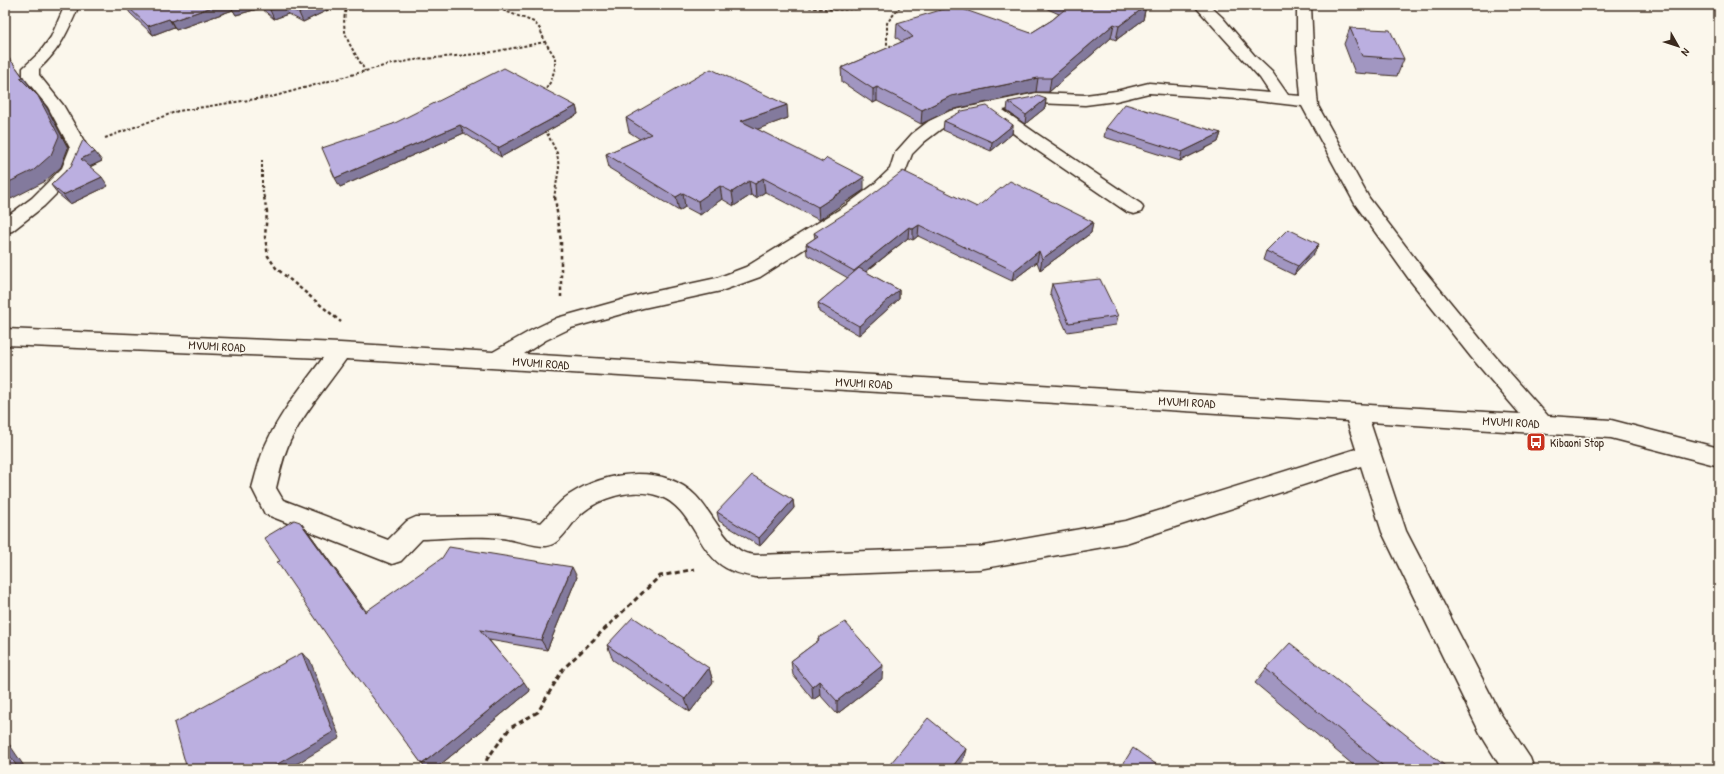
<svg xmlns="http://www.w3.org/2000/svg" width="1724" height="774" viewBox="0 0 1724 774" font-family="'Patrick Hand',sans-serif">
	<rect width="100%" height="100%" fill="#fbf7ec"/>
	<filter id="ink" filterUnits="userSpaceOnUse"><feTurbulence type="fractalNoise" baseFrequency=".025" numOctaves="2"/><feDisplacementMap in="SourceGraphic" scale="8" xChannelSelector="R" yChannelSelector="G"/><feConvolveMatrix kernelMatrix="1 2 1 2 8 2 1 2 1" color-interpolation-filters="sRGB"/></filter>
	<g filter="url(#ink)">
		<g fill="none" stroke-linecap="round" stroke-linejoin="round">
			<defs>
				<g id="minor">
					<path d="M65,5H79C68,32 60,49 39,69V75L63,105L88,148L76,174L44,206L12,231L5,233V218L32,198L62,168L70,148L48,107L23,76V68L40,52L51,37Z"/>
					<path d="M1194,5H1209L1222,17L1255,56L1272,72L1288,95L1301,96L1297,50V5H1311L1313,50L1318,106L1369,198L1423,269L1487,347L1548,416L1611,420L1719,448V466L1611,438L1370,422L1406,531L1500,713L1530,758L1534,769H1502L1480,733L1382,532L1361,466L1126,543L979,569L755,577C745,575 735,573 726,568C697,552 692,507 659,496C633,487 598,497 579,516C570,525 560,545 546,546C536,547 513,539 501,538C478,535 446,538 422,539L401,561L392,564L265,514L252,488C256,474 259,460 265,446C279,414 302,386 323,358L5,345V329L340,343L493,352L532,330L557,318L643,294L717,278L746,267L845,206L872,186L890,169L895,153L912,134L929,121L950,111L1036,93L1085,95L1116,91L1149,83L1270,93L1260,78ZM1149,93L1240,99L1302,106L1355,204L1409,279L1471,357L1520,414L524,354L546,340L571,328L643,308L721,291L760,277L859,214L884,194L904,175L912,154L924,142L941,129L961,118L986,113L1025,142L1127,212L1134,214L1141,212L1143,208L1141,204L1037,134L1003,110L1036,103L1085,105L1116,101ZM346,359L1347,421L1356,449L1126,521L979,547L755,555C751,554 747,554 743,552C726,544 710,510 696,496C663,463 605,471 569,495C558,502 550,514 541,523L500,516L416,517L407,521L388,540L283,500L276,488C280,472 283,456 290,441C305,411 327,386 346,359Z"/>
				</g>
			</defs>
			<use href="#minor" stroke="#3b2a1e" stroke-width="3"/>
			<g stroke="#3b2a1e" stroke-width="2" stroke-dasharray="3 2" stroke-linecap="butt">
				<path d="M347,5C338,35 352,46 365,71"/>
				<polyline points="489,5 534,22 540,29 545,42 555,57 555,68 551,81 544,92"/>
				<path d="M794,5C822,10 849,12 877,5"/>
				<polyline points="892,47 887,44 887,23 901,5"/>
				<polyline points="545,129 557,153 559,168 554,198"/>
				<polyline points="105,138 178,111 275,96 387,65 414,60 487,53 545,42"/>
				<polyline points="262,160 262,186 264,198"/>
			</g>
			<g stroke="#3b2a1e" stroke-width="2.5" stroke-dasharray="3.5 3" stroke-linecap="butt">
				<polyline points="264,197 267,212 265,237 268,256 276,268 341,322"/>
				<polyline points="555,197 561,242 561,297"/>
			</g>
			<polyline stroke="#3b2a1e" stroke-width="3" stroke-dasharray="5 3.5" stroke-linecap="butt" points="484,769 487,759 510,728 538,712 563,669 660,576 695,569"/>
			<use href="#minor" fill="#fbf7ec" fill-rule="evenodd"/>
		</g>
		<g fill="#a196c1" stroke="#3b2a1e">
			<polygon points="125,5 326,5 328,10 303,22 288,14 274,19 261,8 236,15 233,10 176,30 174,27 153,35 130,13"/>
			<polygon points="1041,5 1142,5 1146,6 1143,20 1116,40 1111,38 1049,92 1036,92 950,110 921,124 877,101 873,103 842,82 841,68 902,42 896,37 897,23 1031,33 1052,20 1059,14 1041,6"/>
			<polygon points="1350,28 1404,59 1397,76 1355,73 1344,44"/>
			<polygon points="1046,99 1045,108 1025,124 1007,111 1008,102"/>
			<polygon points="576,106 578,114 501,157 464,133 340,187 393,124"/>
			<polygon points="626,118 788,118 757,129 864,190 819,220 765,192 756,198 751,195 734,206 722,199 700,215 685,207 679,211 609,168 606,154 640,139 629,132"/>
			<polygon points="944,121 1013,125 1012,134 991,151 943,130"/>
			<polygon points="1106,128 1221,133 1218,142 1180,161 1104,137"/>
			<polygon points="102,161 90,167 108,186 70,204 58,194 51,185 71,166"/>
			<polygon points="977,207 1093,222 1091,233 1040,270 1037,262 1012,281 918,236 913,240 908,238 866,272 899,290 899,299 859,335 819,312 818,303 848,278 807,255 806,244 815,238 814,233"/>
			<polygon points="1266,251 1314,253 1294,275 1263,260"/>
			<polygon points="1052,284 1118,316 1116,325 1067,332 1050,293"/>
			<polygon points="793,500 794,508 760,546 719,521 717,512"/>
			<polygon points="300,522 309,533 366,612 577,577 547,650 489,640 530,691 435,769 426,769 422,764 280,561"/>
			<polygon points="818,638 882,679 837,714 820,695 813,700 793,675 791,661 818,641"/>
			<polygon points="607,645 709,668 713,682 690,712 613,660"/>
			<polygon points="1266,669 1449,769 1358,769 1255,683"/>
		</g>
		<g fill="#837a9d" stroke="#3b2a1e">
			<polygon points="218,5 230,5 233,10 176,30 171,21"/>
			<polygon points="237,5 260,5 261,8 236,15 231,7"/>
			<polygon points="317,5 326,5 328,10 303,22 299,13"/>
			<polygon points="284,6 288,14 274,19 270,10"/>
			<polygon points="1146,6 1143,20 1116,40 1119,26"/>
			<polygon points="169,19 174,27 153,35 148,26"/>
			<polygon points="1114,24 1111,38 1049,92 1051,78"/>
			<polygon points="13,63 32,89 29,90 20,78"/>
			<polygon points="1038,78 1036,92 950,110 921,124 922,110 951,96"/>
			<polygon points="877,87 877,101 873,103 873,89"/>
			<polygon points="38,96 47,108 68,148 61,167 44,182 11,199 5,192 5,184"/>
			<polygon points="1046,99 1045,108 1025,124 1026,115"/>
			<polygon points="787,105 788,118 742,135 741,121"/>
			<polygon points="576,106 578,114 501,157 498,148"/>
			<polygon points="460,125 464,133 340,187 335,178"/>
			<polygon points="1013,125 1012,134 991,151 992,142"/>
			<polygon points="1221,133 1218,142 1180,161 1182,152"/>
			<polygon points="95,152 102,161 87,168 81,159"/>
			<polygon points="102,177 108,186 70,204 63,195"/>
			<polygon points="864,177 864,190 819,220 818,207"/>
			<polygon points="763,178 765,192 756,198 755,184"/>
			<polygon points="749,181 751,195 734,206 732,192"/>
			<polygon points="720,186 722,199 700,215 698,201"/>
			<polygon points="683,193 685,207 679,211 676,197"/>
			<polygon points="1093,222 1091,233 1040,270 1042,259"/>
			<polygon points="919,225 918,236 913,240 913,229"/>
			<polygon points="909,227 908,238 854,281 854,271"/>
			<polygon points="1319,244 1314,253 1294,275 1298,266"/>
			<polygon points="1039,251 1037,262 1012,281 1014,271"/>
			<polygon points="899,290 899,299 859,335 859,326"/>
			<polygon points="793,500 794,508 760,546 759,538"/>
			<polygon points="300,522 309,533 374,622 365,612"/>
			<polygon points="572,567 577,577 547,650 541,640"/>
			<polygon points="302,653 310,660 340,738 288,769 269,769"/>
			<polygon points="883,665 882,679 837,714 837,701"/>
			<polygon points="709,668 713,682 690,712 685,699"/>
			<polygon points="819,681 820,695 813,700 812,687"/>
			<polygon points="524,682 530,691 435,769 426,769 422,764"/>
			<polygon points="5,738 26,769 17,769 5,749"/>
			<polygon points="966,749 963,761 957,769 953,766"/>
		</g>
		<g fill="#bbafe0" stroke="#3b2a1e">
			<polygon points="126,5 218,5 171,21 169,19 148,26"/>
			<polygon points="230,5 237,5 231,7"/>
			<polygon points="264,5 317,5 299,13 284,6 270,10"/>
			<polygon points="1070,5 1142,5 1146,6 1119,26 1114,24 1051,78 1038,78 951,96 922,110 877,87 873,89 841,68 913,37 897,23 954,6 1031,33 1052,20"/>
			<polygon points="1350,28 1390,30 1404,59 1362,56"/>
			<polygon points="5,54 13,63 23,77 20,78 38,96 59,136 51,155 34,170 5,184"/>
			<polygon points="504,68 576,106 498,148 460,125 335,178 322,148 393,124"/>
			<polygon points="711,69 787,105 741,121 823,162 827,158 864,177 818,207 763,178 755,184 749,181 732,192 720,186 698,201 683,193 676,197 606,154 651,134 626,118"/>
			<polygon points="1038,96 1046,99 1026,115 1008,102"/>
			<polygon points="1125,104 1221,133 1182,152 1106,128"/>
			<polygon points="987,106 1013,125 992,142 944,121 962,111"/>
			<polygon points="83,140 95,152 81,159 102,177 63,195 51,185 71,166"/>
			<polygon points="903,171 977,207 1010,181 1093,222 1042,259 1039,251 1014,271 919,225 913,229 909,227 854,271 806,244 818,236 814,233 860,204"/>
			<polygon points="1288,229 1319,244 1298,266 1266,251"/>
			<polygon points="859,268 899,290 859,326 818,303"/>
			<polygon points="1100,279 1118,316 1069,323 1052,284"/>
			<polygon points="752,475 793,500 759,538 717,512"/>
			<polygon points="294,520 300,522 365,612 442,558 449,547 572,567 541,640 480,630 524,682 422,764 333,644 277,562 280,561 264,538"/>
			<polygon points="633,617 709,668 685,699 607,645"/>
			<polygon points="845,622 883,665 837,701 819,681 812,687 791,661 819,640 818,638"/>
			<polygon points="1290,643 1449,769 1387,769 1266,669"/>
			<polygon points="302,653 333,732 269,769 187,769 174,723"/>
			<polygon points="928,718 966,749 953,766 957,769 886,769"/>
			<polygon points="1133,748 1163,769 1120,769"/>
			<polygon points="5,749 18,768 17,769 5,769"/>
		</g>
	</g>
	<defs>
		<symbol id="bus-square" viewBox="-11 -11 22 22"><rect x="-9" y="-9" width="18" height="18" rx="4" fill="#c8321e" stroke="#fbf7ec"/><path d="M-5-6H5V4H4V6H2V4H-2V6H-4V4H-5ZM-3.5-4V0h7V-4ZM-3.5 1.2v1.5H-2V1.2ZM2 1.2v1.5H3.5V1.2Z" fill="#fff"/></symbol>
	</defs>
	<g fill-rule="evenodd">
		<use href="#bus-square" x="1525" y="431" width="22" height="22"/>
	</g>
	<g text-anchor="middle" dominant-baseline="central" stroke-width="3.5" stroke-linejoin="round" paint-order="stroke">
		<g font-size="12" fill="#3b2a1e" stroke="#fbf7ec">
			<text transform="translate(217 346) rotate(3)">MVUMI ROAD</text>
			<text transform="translate(541 363) rotate(4)">MVUMI ROAD</text>
			<text transform="translate(864 383) rotate(3)">MVUMI ROAD</text>
			<text transform="translate(1187 402) rotate(3)">MVUMI ROAD</text>
			<text transform="translate(1511 422) rotate(3)">MVUMI ROAD</text>
		</g>
		<g font-size="12" fill="#3b2a1e" stroke="#fbf7ec" text-anchor="start">
			<text x="1550" y="442">Kibaoni Stop</text>
		</g>
	</g>
	<rect width="1724" height="774" fill="none" stroke="#fbf7ec" stroke-width="20"/>
	<rect x="10" y="10" width="1704" height="754" fill="none" stroke="#3b2a1e" stroke-width="1.5" filter="url(#ink)"/>
	<g transform="translate(1678 46) rotate(129)" stroke="#fbf7ec" stroke-width="3" paint-order="stroke">
	<path d="M0-3L7 15L0 10L-7 15Z" fill="#3b2a1e"/>
	<text y="-6" font-size="11" font-weight="bold" text-anchor="middle" fill="#3b2a1e">N</text>
	</g>
</svg>
